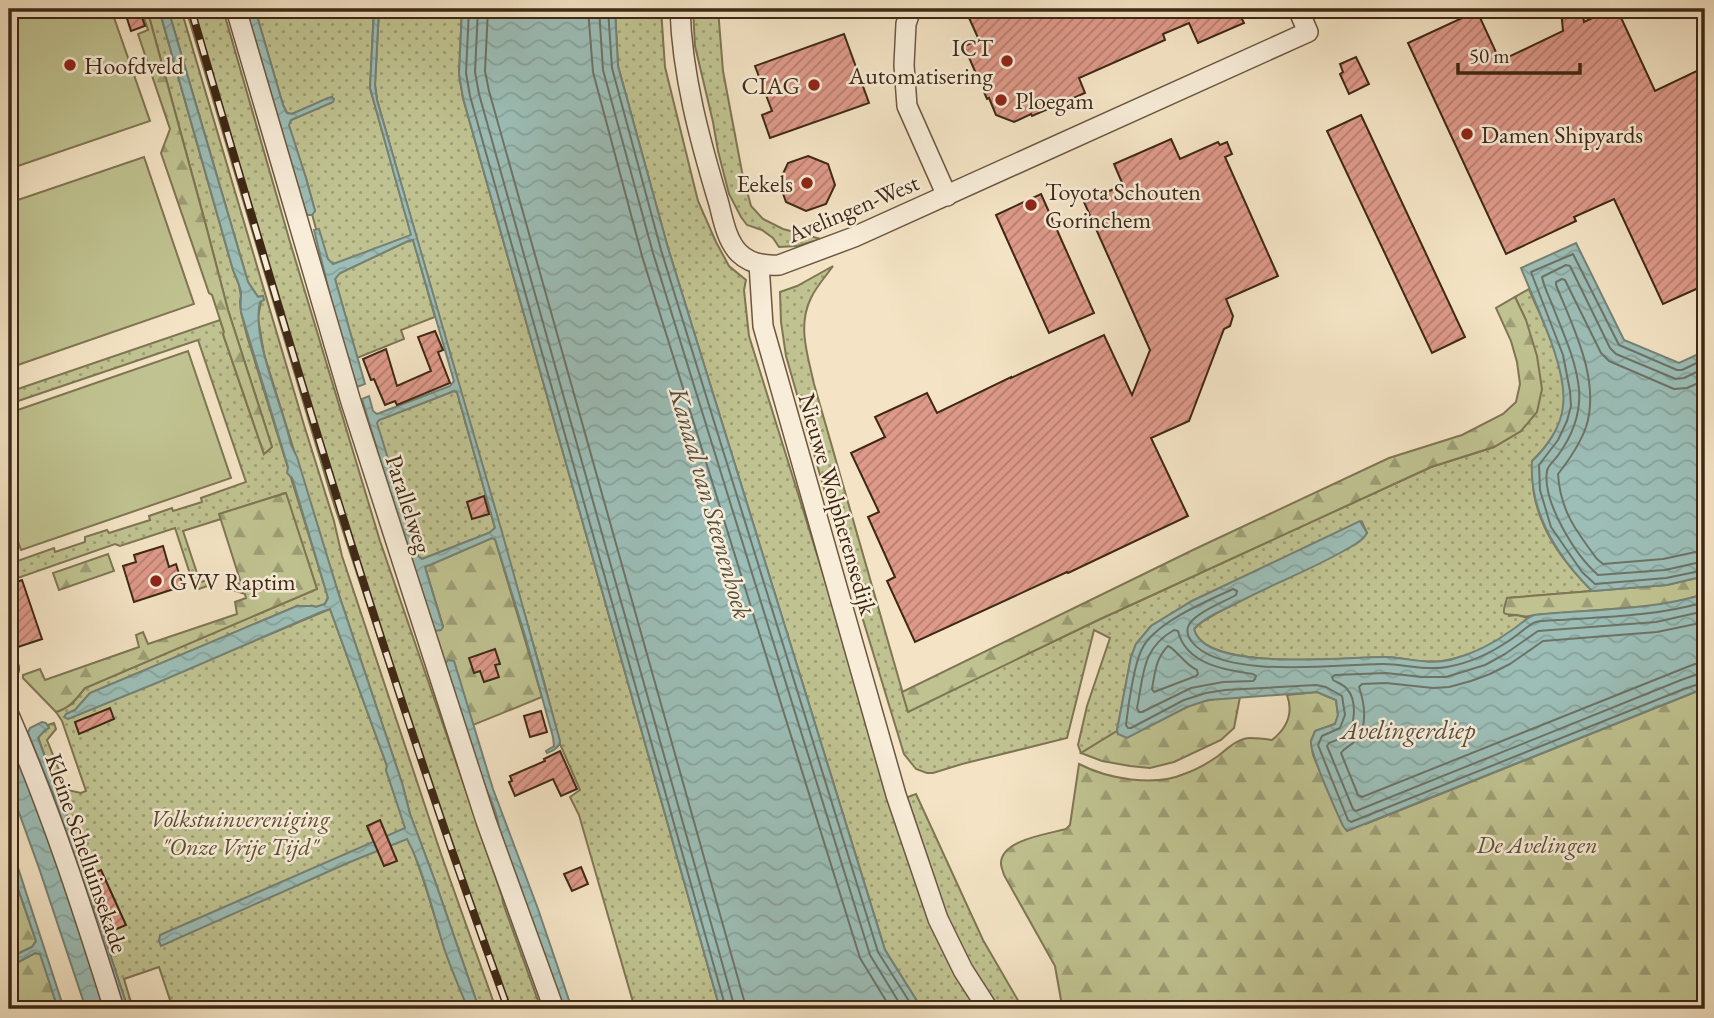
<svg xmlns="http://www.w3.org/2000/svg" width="1714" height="1018" viewBox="0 0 1714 1018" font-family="'EB Garamond',serif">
	<defs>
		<pattern id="green-dots" width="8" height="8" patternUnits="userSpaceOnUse" patternTransform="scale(1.75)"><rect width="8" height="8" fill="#c0c391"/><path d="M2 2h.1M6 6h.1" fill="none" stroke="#9d9e75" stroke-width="1.8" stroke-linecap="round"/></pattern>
		<pattern id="forest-firs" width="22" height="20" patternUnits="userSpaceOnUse" patternTransform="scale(1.75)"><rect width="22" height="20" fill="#c0c391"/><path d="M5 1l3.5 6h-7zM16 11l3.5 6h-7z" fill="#9d9e75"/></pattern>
		<pattern id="water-waves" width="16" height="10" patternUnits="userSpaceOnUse" patternTransform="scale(1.75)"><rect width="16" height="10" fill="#9cbeb7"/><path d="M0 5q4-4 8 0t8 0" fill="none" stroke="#87a39c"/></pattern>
		<pattern id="building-hatch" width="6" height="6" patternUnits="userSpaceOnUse" patternTransform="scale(1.75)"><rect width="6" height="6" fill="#de9989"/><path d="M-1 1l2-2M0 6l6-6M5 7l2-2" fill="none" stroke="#b57d6f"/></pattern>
	</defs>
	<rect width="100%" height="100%" fill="#f4e4c5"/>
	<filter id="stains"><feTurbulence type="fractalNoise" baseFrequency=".00286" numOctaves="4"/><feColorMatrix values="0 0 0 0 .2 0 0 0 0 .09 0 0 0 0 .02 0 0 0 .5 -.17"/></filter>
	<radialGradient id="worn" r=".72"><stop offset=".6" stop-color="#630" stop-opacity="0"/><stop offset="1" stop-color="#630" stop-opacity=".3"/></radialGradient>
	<g fill="url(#green-dots)" stroke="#7f7653" stroke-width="2">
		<polygon points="147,9 159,9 233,270 239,285 241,296 240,301 241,312 247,336 328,597 325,604 316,607 313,606 297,606 90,693 75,710 66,714 68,719 330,609 387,766 386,770 425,885 446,953 468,1009 173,1009 159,967 124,979 133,1009 128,1009 76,851 72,830 38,737 44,731 49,728 48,725 54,723 56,729 47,740 67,790 81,793 86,791 62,721 56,712 72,704 85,688 317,589 285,493 220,514 221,519 183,531 200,582 212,579 213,584 199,589 194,586 175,528 120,546 115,544 12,580 9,570 9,564 54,548 55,552 85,542 85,537 107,530 109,533 150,520 149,516 172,508 173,511 202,502 201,498 246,482 198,340 9,404 9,392 220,320 224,332 223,334 264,454 272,447 228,310 205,222"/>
		<polygon points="168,9 181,9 304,425 334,521 342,556 441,854 496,1009 479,1009 435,881 410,814 402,783 338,592 264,354 258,318 262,296 258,297 248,282"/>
		<polygon points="186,9 223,9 290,242 380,541 502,896 503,903 541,1009 506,1009 405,719 330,492"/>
		<polygon points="255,9 374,9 370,88 412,237 328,273 312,214 315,211 306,178 288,125 291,120 332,102 332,97 292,114 287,113 283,105"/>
		<polygon points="379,9 462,9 459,74 463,98 720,1009 635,1009 579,815 570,797 580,790 560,744 543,678 377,100 375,85"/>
		<polygon points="615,9 661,9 665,67 698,201 716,242 729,266 746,280 744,290 749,336 846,648 977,1009 922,1009 885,950 668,248 618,66"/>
		<polygon points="693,9 718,9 723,71 742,172 751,206 763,219 783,229 821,239 797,246 779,247 773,238 762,230 747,225 741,217 729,194 718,151 713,122 695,46"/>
		<polygon points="413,240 435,317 401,330 404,339 357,358 335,279 338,274 408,241"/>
		<path d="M833,266C826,276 816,287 811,298C797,326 808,356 814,384L908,711L1096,621L1431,467L1494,447L1521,431L1526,320L1515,297L1529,289C1543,323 1567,367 1564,405C1562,426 1547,447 1532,461C1533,472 1532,484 1534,494C1541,533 1565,564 1592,591L1507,598L1509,616L1517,615L1528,618C1505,640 1473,656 1442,661C1422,664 1403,657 1383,657C1348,658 1204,672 1194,629L1202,622L1219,612L1367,533L1362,522L1192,601L1151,626L1136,644L1131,657L1117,731L1081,753L1078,745L1087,706L1110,638L1094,630L1067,738L962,764L933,773H927L916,769L904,754L839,541L786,356L781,322L780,292L797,286Z"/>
		<polygon points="454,391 457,392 495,528 489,533 422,559 418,556 376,423 379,420"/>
		<polygon points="916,794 983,940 1023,1009 994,1009 955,941 908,801 908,797"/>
	</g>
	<g fill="url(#forest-firs)" stroke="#7f7653" stroke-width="2">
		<polygon points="141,9 147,9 205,222 228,310 272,447 264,454 223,334 224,332 212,295 209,293 161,153 170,129 138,34 148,30"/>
		<polygon points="1515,297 1526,320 1537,356 1542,389 1537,412 1521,431 1494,447 1431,467 1096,621 908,712 902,692 1195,549 1389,458 1462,435 1503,414 1516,402 1520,384 1517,362 1511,341 1496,308"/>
		<path d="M286,493L317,589L85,688C76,699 70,708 56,712L23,678V675L40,669L45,680L139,647L136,635L143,632L148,644L237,614L235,602L246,598L245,594L230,589L229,586L241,583L219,514Z"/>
		<polygon points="492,538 495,539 542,697 473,725 454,662 444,665 432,629 443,626 425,567"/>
		<polygon points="108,554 114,571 59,590 53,573"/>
		<path d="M1705,576V594L1665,605L1534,615C1526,618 1525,616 1517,615C1501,614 1502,616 1507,598L1667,585Z"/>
		<path d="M1705,688V1009H1068L1061,1000L1055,966L1004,875C1003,871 1001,867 1001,864C1000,840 1048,834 1066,829L1070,825L1079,764C1108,779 1154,787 1184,774C1196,770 1208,763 1218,756C1227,749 1238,738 1250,738C1257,738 1265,739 1272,740C1287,728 1294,714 1287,695L1317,692L1336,700L1338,715L1335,724L1315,731L1311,741L1313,755L1333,802L1366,824Z"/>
		<polygon points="1225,697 1240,697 1234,728 1221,740 1174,762 1150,768 1130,766 1102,761 1081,753 1117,731 1118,734 1141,730 1195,703"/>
		<polygon points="13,874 36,941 32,947 9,958 9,876"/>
		<polygon points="35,953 40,954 42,957 58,1009 9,1009 9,967"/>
	</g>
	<g fill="#c0c391" stroke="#7f7653" stroke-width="2">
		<polygon points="9,9 111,9 150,121 9,169"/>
		<polygon points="144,157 194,304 9,368 9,203"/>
		<polygon points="188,351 231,478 21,550 9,516 9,413"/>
	</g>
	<g fill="url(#water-waves)" stroke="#768276" stroke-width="2" fill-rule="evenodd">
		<path d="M159,9H168L248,282L258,297L263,296L264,300L260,302C251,338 283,406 291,445L297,457L338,592L402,783L410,814L435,881L479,1009H468C460,989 451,969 444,948C433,913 424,871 407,839L350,862L161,946L159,941L160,935L405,828L386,770L387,766L330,609L321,612L159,682L68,719L64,717L66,714L75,710L90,693L297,606H313L316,607L325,604L328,598L294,484L292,478L287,473L288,467L241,312C240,305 241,299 241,293C240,285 236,277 233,270Z"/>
		<polygon points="246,9 255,9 283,105 287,113 292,114 328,98 332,97 334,99 333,102 291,120 289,125 306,178 315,211 312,215 307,215 287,152"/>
		<path d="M374,9H379L375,85L377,100L502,532L560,741C560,747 553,751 547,753L546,751L554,746L553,737L526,639L495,539L492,538L425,567L443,627L441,630L435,631L412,566L362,399L369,396L373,411L377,414L450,386L454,381L413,240L408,241L340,273L335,279L365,384L357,387L340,336L314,230L319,229L328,259L333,264L411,235L370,88ZM454,391L457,392L495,528L489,533L422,559L418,556L377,423L379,420Z"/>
		<polygon points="462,9 615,9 618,66 668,248 885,950 922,1009 720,1009 463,98 459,74"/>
		<path d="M1576,243L1624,340L1679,363L1705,351V576L1667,585L1592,591C1557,556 1529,513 1532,461C1547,447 1561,427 1563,406C1568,368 1535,304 1521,268Z"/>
		<path d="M1360,521L1367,533C1363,541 1354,545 1347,549C1311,570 1272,584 1235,604C1221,611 1205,617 1194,629C1204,674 1351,656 1386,657C1408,658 1428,665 1450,660C1473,654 1493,644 1512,630C1520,625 1526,618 1534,615C1592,609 1649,611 1705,594V688L1347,831L1343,826C1337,813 1309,751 1311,741C1312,738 1314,735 1315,731L1335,724L1338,715L1336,700L1317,692L1208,700L1187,707L1127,738L1118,734L1117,730L1131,657L1136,644L1151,626L1192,601Z"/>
		<path d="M448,660L454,661L493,789L538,909L572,1009H561L499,828C497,810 489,797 483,781C468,743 457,704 444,665Z"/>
		<polygon points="42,722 46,723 49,728 44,731 38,738 72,830 76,851 128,1009 124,1009 93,910 53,794 29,736 28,732 30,728"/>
		<path d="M9,734C47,823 75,917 105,1009H86L39,868L9,785Z"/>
		<polygon points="9,840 64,1009 58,1009 40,954 35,953 9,967 9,958 32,947 36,941 9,862"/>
	</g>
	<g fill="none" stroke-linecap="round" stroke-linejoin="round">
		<g stroke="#6d7366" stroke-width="2">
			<polyline points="469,9 466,73 470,96 726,1009"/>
			<polyline points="478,9 475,72 479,94 735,1009"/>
			<polyline points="488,9 485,71 489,91 744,1000 745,1009"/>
			<polyline points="588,9 593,72 642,256 860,958 891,1009"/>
			<polyline points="599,9 603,70 653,253 870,955 903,1009"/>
			<polyline points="608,9 612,68 661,250 878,952 914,1009"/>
			<polyline points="1705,359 1682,370 1677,370 1619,345 1573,254 1531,272 1563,355 1570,391 1571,406 1567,421 1558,440 1539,465 1540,490 1551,527 1582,572 1595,584 1666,578 1705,570"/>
			<path d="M1705,368L1684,378L1676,379L1616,354L1610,348L1570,266L1566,265L1542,277C1544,288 1551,300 1555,312C1565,337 1576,361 1579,389C1581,413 1573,434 1559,454C1556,459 1548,465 1547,471C1542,502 1576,556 1598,575L1665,570L1705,561"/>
			<path d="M1705,380L1687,388L1674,389L1609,361L1601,353L1565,280L1562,279L1556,282V285C1573,327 1601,381 1586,427C1580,444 1569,460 1558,474C1560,510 1576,531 1597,559L1603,564L1663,559L1705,550"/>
			<path d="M1705,602C1657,616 1607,617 1557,620C1551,621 1543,620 1536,622C1529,624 1517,636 1510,640C1491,653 1470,663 1447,667C1425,671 1405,664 1383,664C1339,664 1222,680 1192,642C1189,638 1186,633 1188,627C1192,614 1224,602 1236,595L1237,591L1233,589C1207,601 1154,623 1142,649C1134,664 1128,707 1126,725L1128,728H1131L1184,700L1206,693L1225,690L1316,685L1326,687L1342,696L1345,715L1340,728L1322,736L1318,745L1348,820L1351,822L1684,689L1705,682"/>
			<path d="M1705,611L1656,622L1538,631L1505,654L1485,665L1446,677H1422L1386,673L1335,675L1332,677L1333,680C1338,683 1344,685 1347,689C1357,700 1356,727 1345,736C1340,739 1334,741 1329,743L1327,746L1353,809L1356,811L1681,680L1698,674L1705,673"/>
			<path d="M1705,622L1657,632L1543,641L1510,664L1490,674L1471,681L1449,687L1433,688L1386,683L1362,684L1359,687C1365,705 1368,728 1354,742C1349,747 1344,748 1341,753L1358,795L1362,797L1677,671L1695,664L1705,663"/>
			<path d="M1174,630L1178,631C1186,664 1224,670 1253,674L1256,676L1255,679L1253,681L1223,682L1191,688L1142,712H1139L1137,708C1144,675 1141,649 1174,630Z"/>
			<path d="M1168,646C1177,650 1184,664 1197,670L1198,674L1196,676L1154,692L1152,689C1155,672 1156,658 1168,646Z"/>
		</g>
	</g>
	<g fill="url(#building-hatch)" stroke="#3e2815" stroke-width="2">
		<polygon points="124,9 139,9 145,26 131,31"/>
		<polygon points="965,9 1237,9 1244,23 1198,43 1189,23 1163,34 1165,40 1079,78 1085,93 1032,116 1031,114 1014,122 996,115 989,98 987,99 964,46 979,40"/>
		<polygon points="1561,9 1582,9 1584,22 1611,9 1617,9 1655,91 1705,67 1705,285 1663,304 1614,199 1574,217 1576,221 1506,254 1408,43 1477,11 1500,61 1563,31"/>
		<polygon points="844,34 869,103 770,138 762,115 772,111 755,66"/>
		<polygon points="1356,57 1369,84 1349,94 1340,74 1343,72 1340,64"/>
		<polygon points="1361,115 1465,337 1432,353 1327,131"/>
		<polygon points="1171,139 1180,159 1218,142 1220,145 1227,142 1232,154 1225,157 1278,276 1226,299 1233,316 1230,326 1224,329 1189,421 1151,438 1188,516 1068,573 1067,572 915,642 887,581 895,577 868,517 879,512 851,453 885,437 875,417 927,393 937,413 1011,377 1011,378 1104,335 1132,395 1150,350 1084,202 1123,185 1114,164"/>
		<polygon points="808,156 828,164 835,185 826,204 806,211 786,202 779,182 788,163"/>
		<polygon points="1041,194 1094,313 1049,333 996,215"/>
		<polygon points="435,331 443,350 438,352 450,383 397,405 395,401 385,405 374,379 371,380 363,359 386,349 397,386 431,371 418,337"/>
		<polygon points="484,496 489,514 472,519 467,502"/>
		<polygon points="163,546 169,567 176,564 183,586 134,602 123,566 136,562 134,555"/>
		<polygon points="22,580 42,639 18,647 9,619 9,585"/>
		<polygon points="495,649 500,664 495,665 499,677 484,682 480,671 474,673 469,658"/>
		<polygon points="110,708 114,719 79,734 75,722"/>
		<polygon points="541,711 547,732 530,737 524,716"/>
		<polygon points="560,751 577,789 561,796 553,779 515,796 509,782 512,781 510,776 545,761 544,759"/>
		<polygon points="380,820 397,861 384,866 367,826"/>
		<polygon points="581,867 588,884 572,891 564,874"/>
		<polygon points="101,870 126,925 112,931 90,875"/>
	</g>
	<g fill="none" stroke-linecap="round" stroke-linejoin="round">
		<defs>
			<g id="minor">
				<polyline points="236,9 351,402 486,821 554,1009"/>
				<path d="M680,9C682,75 700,141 719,204C723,220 727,241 739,253C750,264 764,266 779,265L854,237L1308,32L1298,9"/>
				<polyline points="911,9 906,24 904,65 907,106 947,196"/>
				<polyline points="759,264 763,326 896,795 938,919 963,970 988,1009"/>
				<polyline points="9,668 9,669"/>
				<path d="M9,715C51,811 83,910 114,1009"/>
			</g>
		</defs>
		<use href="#minor" stroke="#6c5741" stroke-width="22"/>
		<use href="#minor" stroke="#f8edd9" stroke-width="19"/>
		<defs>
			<path id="rail" d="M191,9C289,345 388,680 508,1009"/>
		</defs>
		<use href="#rail" stroke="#3e2815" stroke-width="8"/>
		<use href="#rail" stroke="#f8edd9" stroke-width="5" stroke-dasharray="16" stroke-linecap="butt"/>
	</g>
	<g fill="#8f2418" stroke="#f8edd9" stroke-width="2.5">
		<circle cx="1007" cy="61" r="7"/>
		<circle cx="70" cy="65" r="7"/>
		<circle cx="814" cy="85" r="7"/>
		<circle cx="1001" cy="100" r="7"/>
		<circle cx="1467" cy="134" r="7"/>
		<circle cx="807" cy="183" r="7"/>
		<circle cx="1031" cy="205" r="7"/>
		<circle cx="156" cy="581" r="7"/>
	</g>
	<g text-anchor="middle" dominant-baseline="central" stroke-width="5" stroke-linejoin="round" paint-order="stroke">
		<g font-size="24" fill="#3e2815" stroke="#f8edd9" text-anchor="start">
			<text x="993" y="47" text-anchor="end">ICT<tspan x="993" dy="28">Automatisering</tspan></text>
			<text x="84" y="65">Hoofdveld</text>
			<text x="800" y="85" text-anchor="end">CIAG</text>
			<text x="1015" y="100">Ploegam</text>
			<text x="1481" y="134">Damen Shipyards</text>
			<text x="793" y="183" text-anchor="end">Eekels</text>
			<text x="1045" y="191">Toyota Schouten<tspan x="1045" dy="28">Gorinchem</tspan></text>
			<text x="170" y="581">GVV Raptim</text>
		</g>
		<g font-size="24" fill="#3e2815" stroke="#f8edd9">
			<text transform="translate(853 208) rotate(-23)">Avelingen-West</text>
			<text transform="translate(409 504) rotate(72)">Parallelweg</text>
			<text transform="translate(838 504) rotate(74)">Nieuwe Wolpherensedijk</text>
			<text transform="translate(87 853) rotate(71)">Kleine Schelluinsekade</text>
		</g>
		<g font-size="24" font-style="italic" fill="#5e4f34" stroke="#f8edd9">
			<text x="240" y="818">Volkstuinvereniging<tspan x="240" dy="28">"Onze Vrije Tijd"</tspan></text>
			<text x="1537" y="844">De Avelingen</text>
		</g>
		<g font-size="26" font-style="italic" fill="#564e3e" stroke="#f8edd9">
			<text transform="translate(711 503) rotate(74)">Kanaal van Steenenhoek</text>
			<text x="1408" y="730">Avelingerdiep</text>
		</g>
	</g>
	<rect width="1714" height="1018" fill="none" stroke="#f4e4c5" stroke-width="35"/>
	<rect x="10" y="10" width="1693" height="997" fill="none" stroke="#3e2815" stroke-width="3.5"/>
	<rect x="18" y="18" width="1679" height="983" fill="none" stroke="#3e2815" stroke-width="2"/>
	<path d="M1458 63v10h122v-10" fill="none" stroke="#3e2815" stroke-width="3.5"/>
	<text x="1469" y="63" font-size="21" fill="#3e2815" stroke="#f8edd9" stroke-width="5" paint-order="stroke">50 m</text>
	<rect width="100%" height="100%" filter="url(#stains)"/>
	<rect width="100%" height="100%" fill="url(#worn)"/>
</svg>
